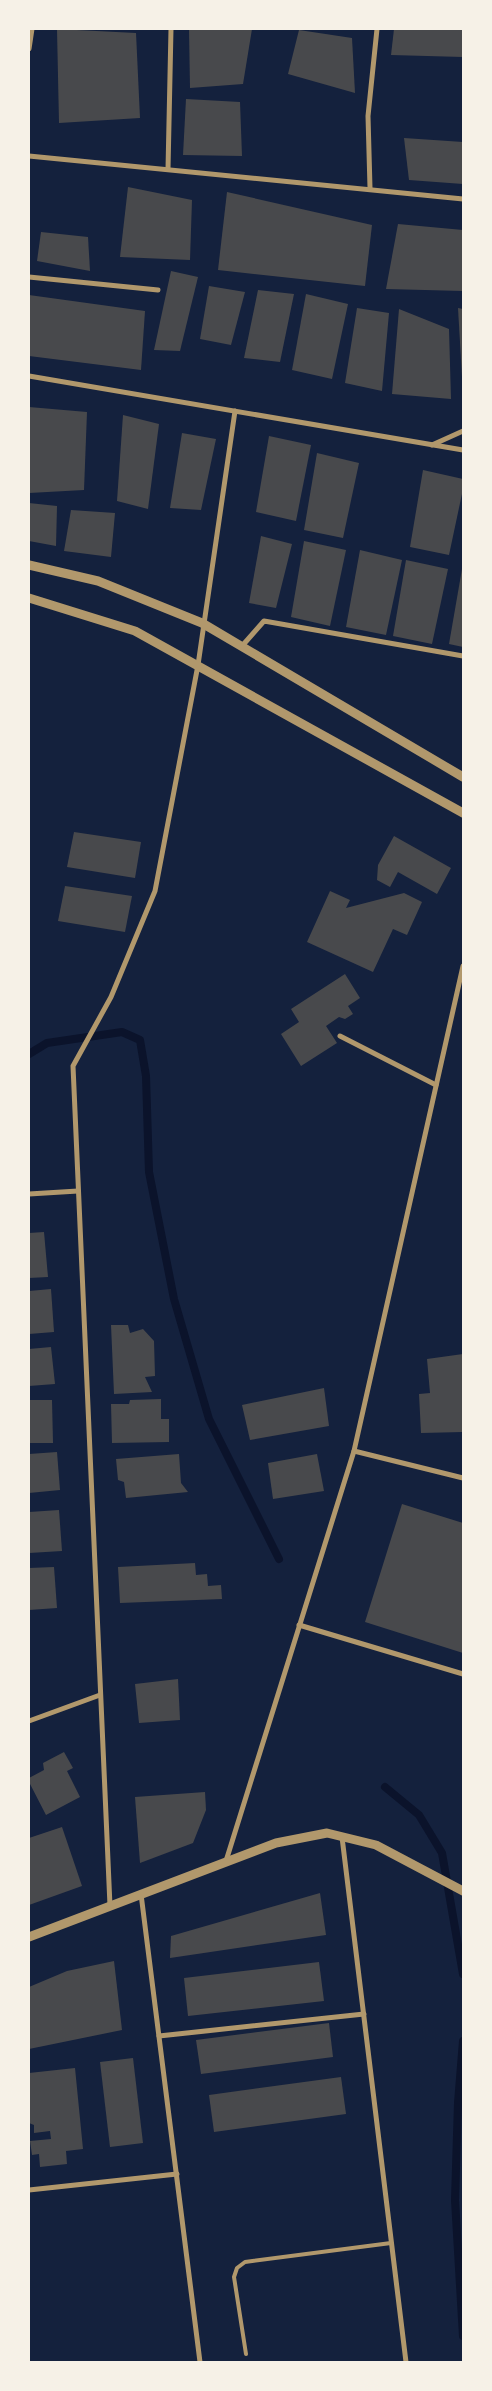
<svg xmlns="http://www.w3.org/2000/svg" width="492" height="2391" viewBox="0 0 492 2391" font-family="Montserrat,sans-serif">
	<rect width="100%" height="100%" fill="#14213d"/>
	<g fill="none" stroke-linecap="round" stroke-linejoin="round">
		<g stroke="#0b132b" stroke-width="8">
			<polyline points="29,1054 47,1043 122,1032 140,1040 146,1076 149,1172 174,1299 209,1419 279,1559"/>
			<polyline points="385,1787 419,1815 442,1853 463,1974"/>
			<polyline points="463,2041 458,2103 455,2200 463,2336"/>
		</g>
	</g>
	<g fill="#48494c">
		<polygon points="57,29 136,33 140,118 59,123"/>
		<polygon points="189,29 252,29 243,84 190,88"/>
		<polygon points="394,29 463,29 463,57 391,55"/>
		<polygon points="299,30 352,38 355,93 288,74"/>
		<polygon points="186,99 240,102 242,156 183,155"/>
		<polygon points="404,138 463,142 463,184 409,180"/>
		<polygon points="128,187 192,200 190,260 120,257"/>
		<polygon points="227,192 372,225 365,286 218,270"/>
		<polygon points="398,224 463,230 463,291 386,289"/>
		<polygon points="41,232 88,237 90,271 37,261"/>
		<polygon points="171,271 198,277 180,351 154,350"/>
		<polygon points="209,286 245,292 231,345 200,339"/>
		<polygon points="258,290 294,294 280,362 244,358"/>
		<polygon points="306,294 348,304 332,379 292,370"/>
		<polygon points="29,295 145,311 141,370 29,356"/>
		<polygon points="357,308 389,313 382,391 345,383"/>
		<polygon points="458,308 463,309 463,377 462,377"/>
		<polygon points="399,309 449,329 451,399 392,394"/>
		<polygon points="29,407 87,412 84,490 29,493"/>
		<polygon points="123,415 159,424 148,509 117,501"/>
		<polygon points="182,433 216,439 201,510 170,508"/>
		<polygon points="269,436 311,445 296,521 256,512"/>
		<polygon points="317,453 359,463 343,538 304,530"/>
		<polygon points="423,470 463,479 463,489 449,555 410,547"/>
		<polygon points="29,503 57,506 56,546 29,541"/>
		<polygon points="71,510 115,513 111,557 64,551"/>
		<polygon points="261,536 292,544 276,608 249,603"/>
		<polygon points="304,541 346,550 330,626 291,617"/>
		<polygon points="360,550 402,560 386,635 346,627"/>
		<polygon points="406,560 448,569 432,644 393,636"/>
		<polygon points="462,569 463,569 463,647 449,644"/>
		<polygon points="74,832 141,842 135,878 67,867"/>
		<polygon points="394,836 451,868 437,894 398,872 390,887 377,880 378,865"/>
		<polygon points="65,886 132,896 125,932 58,921"/>
		<polygon points="330,891 350,900 346,908 404,893 422,902 407,935 393,929 373,972 307,942"/>
		<polygon points="345,974 360,998 348,1006 353,1014 345,1019 339,1017 326,1026 337,1043 301,1066 281,1034 299,1022 291,1009"/>
		<polygon points="44,1232 48,1277 29,1278 29,1233"/>
		<polygon points="51,1289 54,1332 29,1334 29,1291"/>
		<polygon points="111,1325 128,1325 130,1333 143,1329 154,1341 155,1376 145,1377 152,1392 114,1394"/>
		<polygon points="51,1347 55,1384 29,1386 29,1349"/>
		<polygon points="463,1354 463,1432 421,1433 419,1394 430,1393 427,1359"/>
		<polygon points="324,1388 329,1426 250,1440 242,1405"/>
		<polygon points="161,1399 161,1419 169,1419 169,1442 112,1443 111,1404 129,1404 130,1400"/>
		<polygon points="29,1400 52,1400 53,1443 29,1443"/>
		<polygon points="57,1452 60,1490 29,1493 29,1454"/>
		<polygon points="179,1454 181,1483 188,1492 126,1498 124,1482 118,1480 116,1459"/>
		<polygon points="317,1454 324,1491 273,1499 268,1463"/>
		<polygon points="402,1504 463,1523 463,1653 365,1622"/>
		<polygon points="59,1510 62,1551 29,1553 29,1512"/>
		<polygon points="195,1563 196,1575 207,1574 208,1586 221,1585 222,1599 120,1603 118,1567"/>
		<polygon points="54,1567 57,1608 29,1610 29,1568"/>
		<polygon points="178,1679 180,1720 139,1723 135,1684"/>
		<polygon points="64,1752 73,1768 67,1771 80,1797 46,1815 29,1782 29,1778 44,1770 43,1763"/>
		<polygon points="205,1792 206,1810 193,1843 140,1863 135,1797"/>
		<polygon points="62,1827 82,1886 29,1905 29,1838"/>
		<polygon points="320,1893 326,1935 170,1958 171,1936"/>
		<polygon points="114,1961 122,2030 29,2049 29,1987 67,1971"/>
		<polygon points="319,1962 324,2001 188,2016 184,1978"/>
		<polygon points="329,2023 333,2057 201,2074 196,2040"/>
		<polygon points="133,2058 143,2143 110,2147 100,2062"/>
		<polygon points="75,2068 83,2149 66,2151 67,2164 40,2167 39,2154 32,2155 30,2141 51,2139 50,2131 34,2133 34,2125 29,2123 29,2073"/>
		<polygon points="341,2077 346,2114 214,2132 209,2095"/>
	</g>
	<g fill="none" stroke-linecap="round" stroke-linejoin="round">
		<polyline stroke="#b1986c" stroke-width="4" points="246,2354 234,2277 237,2268 245,2262 391,2243"/>
		<g stroke="#b1986c" stroke-width="5">
			<polyline points="29,49 32,29"/>
			<polyline points="29,156 463,199"/>
			<polyline points="168,169 171,29"/>
			<polyline points="370,188 368,116 377,29"/>
			<polyline points="29,277 158,290"/>
			<polyline points="29,376 463,450"/>
			<polyline points="432,445 463,431"/>
			<polyline points="242,646 264,621 463,656"/>
			<polyline points="340,1036 436,1085"/>
			<polyline points="29,1194 78,1191"/>
			<polyline points="354,1451 463,1478"/>
			<polyline points="299,1625 463,1674"/>
			<polyline points="29,1721 100,1695"/>
			<polyline points="342,1837 406,2362"/>
			<polyline points="226,1861 354,1451 463,966"/>
			<polyline points="141,1894 200,2362"/>
			<polyline points="110,1906 73,1066 111,997 155,891 198,665 235,411"/>
			<polyline points="159,2036 364,2014"/>
			<polyline points="29,2190 177,2174"/>
		</g>
		<g stroke="#b1986c" stroke-width="9">
			<polyline points="29,565 98,581 202,623 463,777"/>
			<polyline points="29,598 135,631 463,813"/>
			<polyline points="29,1937 276,1843 327,1833 376,1845 463,1891"/>
		</g>
	</g>
	<rect width="492" height="2391" fill="none" stroke="#f6f1e7" stroke-width="60"/>
</svg>
